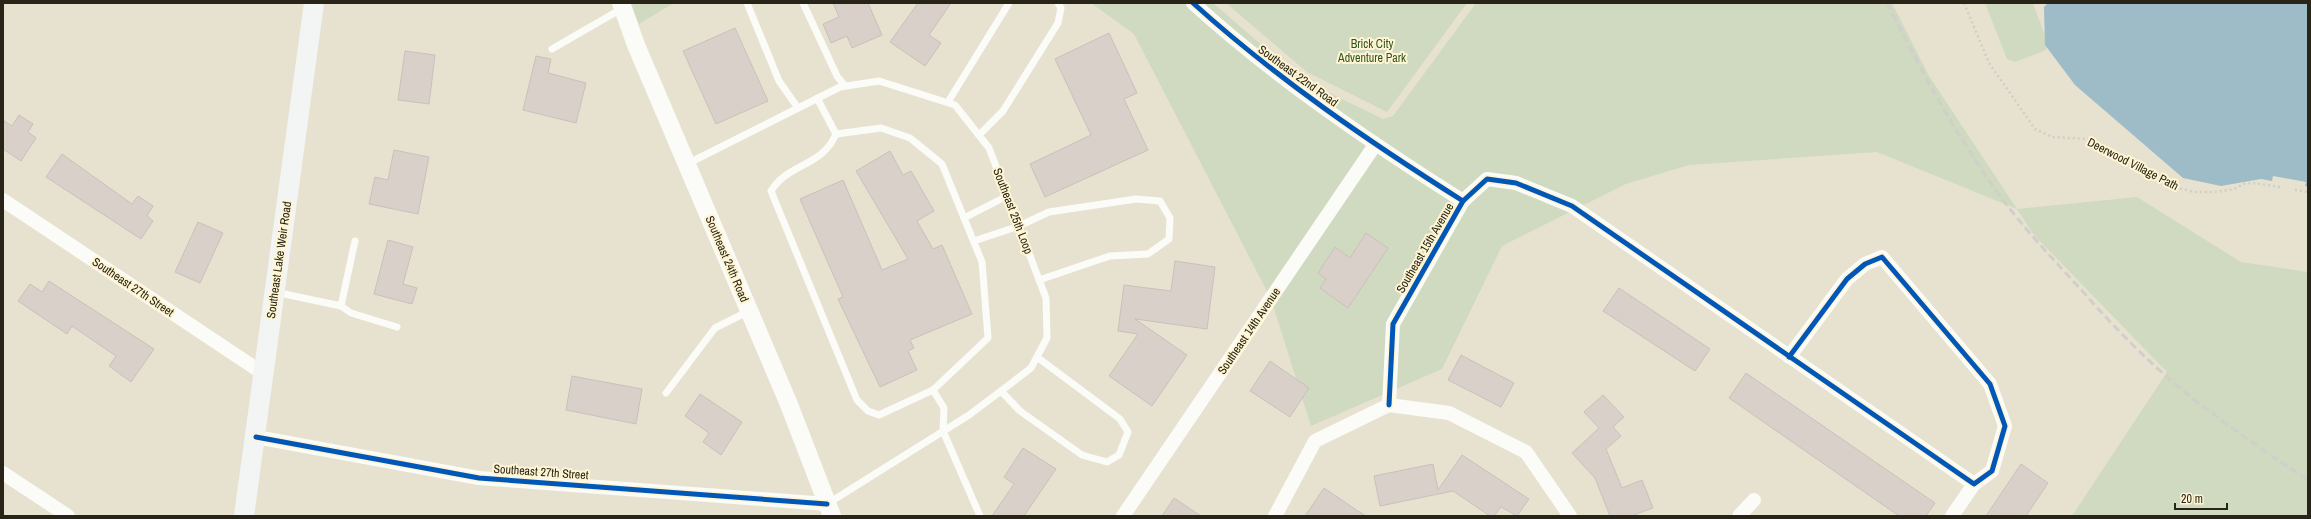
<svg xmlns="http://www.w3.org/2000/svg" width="2311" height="519" viewBox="0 0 2311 519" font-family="'Archivo Narrow',sans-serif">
	<rect width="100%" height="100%" fill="#e7e2d0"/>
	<g fill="#cfdac1">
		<polygon points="631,3 674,3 639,24"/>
		<polygon points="1091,3 1213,3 1301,79 1383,119 1393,116 1476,3 1892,3 1929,76 2017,209 2137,197 2241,262 2308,272 2308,516 2072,516 2167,372 2034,235 2017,209 1877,152 1689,165 1626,184 1502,246 1442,369 1311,426 1271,299 1134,34"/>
		<polygon points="1226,3 1467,3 1387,112 1307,72"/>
		<polygon points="1985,3 2033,3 2047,41 2046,50 2015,62 2007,59"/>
	</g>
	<polygon fill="#9ebbc8" points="2048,3 2308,3 2308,187 2305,186 2306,182 2273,176 2272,181 2261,179 2221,186 2183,178 2075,85 2045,45 2044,7"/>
	<g fill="#d9d0ca" stroke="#cac0bb">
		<polygon points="833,3 868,3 882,35 852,48 847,36 831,43 823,24 839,17"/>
		<polygon points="918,3 951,3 929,35 941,43 925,66 890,42"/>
		<polygon points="735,28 768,101 716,124 683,51"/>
		<polygon points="1109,33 1137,93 1124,99 1148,150 1045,197 1030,164 1091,135 1055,59"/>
		<polygon points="405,51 435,55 429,104 398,100"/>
		<polygon points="536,56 551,59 548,73 586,83 576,123 523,110"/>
		<polygon points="19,115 33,124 28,132 36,138 21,161 3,149 3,120 12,126"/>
		<polygon points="394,150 429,157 418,214 369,204 375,177 388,180"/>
		<polygon points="890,151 903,175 911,171 934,211 917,221 933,249 942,245 972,314 910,340 914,348 908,351 917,370 880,387 838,299 843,297 800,199 843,180 882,270 908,259 856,171"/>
		<polygon points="62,154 132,204 138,196 153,206 147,216 153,221 141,239 46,177"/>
		<polygon points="198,222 223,233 200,283 175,272"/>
		<polygon points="1366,233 1388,248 1348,308 1320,288 1326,279 1318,273 1335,247 1350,258"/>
		<polygon points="388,240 413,247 403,284 417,288 412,304 374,294"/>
		<polygon points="1175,261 1215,267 1207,329 1135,319 1187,355 1152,406 1109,376 1138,334 1118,331 1124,285 1171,291"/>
		<polygon points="49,281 154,349 131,382 109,366 116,356 72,326 67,334 18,301 30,284 42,292"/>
		<polygon points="1619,288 1710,349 1695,371 1603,311"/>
		<polygon points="1461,355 1514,383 1501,407 1448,380"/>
		<polygon points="1270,361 1309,388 1290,417 1250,391"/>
		<polygon points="1746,373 1935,503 1926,516 1899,516 1729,398"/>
		<polygon points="572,376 642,389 636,424 566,410"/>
		<polygon points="700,394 742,422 721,455 703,442 709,433 685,416"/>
		<polygon points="1603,395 1624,417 1613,427 1621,436 1606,449 1622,488 1642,480 1653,508 1631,516 1610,516 1595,478 1572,453 1599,428 1584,412"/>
		<polygon points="1023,448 1056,469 1024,516 992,516 1014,484 1004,477"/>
		<polygon points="1462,455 1529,499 1517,516 1501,507 1494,516 1490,516 1453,491 1380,506 1374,476 1433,464 1438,490"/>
		<polygon points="2021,464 2048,483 2026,516 1986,516"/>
		<polygon points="1324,488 1358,511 1366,516 1305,516"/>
		<polygon points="1174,498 1201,516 1162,516"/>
	</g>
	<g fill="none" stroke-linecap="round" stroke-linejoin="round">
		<g stroke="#cfcec8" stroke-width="2.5" stroke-dasharray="2 3" stroke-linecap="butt">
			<polyline points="1964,3 1989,63 2035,129 2052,137 2087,139 2174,187 2194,192 2215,192 2234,189 2244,184 2253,183 2280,187"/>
			<polyline points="2295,190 2308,192"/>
		</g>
		<g stroke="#fbfbf8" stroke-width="7">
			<polyline points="747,3 779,81 798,108"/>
			<polyline points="803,3 837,76 845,86"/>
			<polyline points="552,49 623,8"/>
			<polyline points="817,98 836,134 881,128 910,138 942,164 982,262 988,338 933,390 944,408 943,431 980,516"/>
			<polyline points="948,102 1009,3"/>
			<path d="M836,134C822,167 788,163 771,191L857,400L868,411L879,415L933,390"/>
			<polyline points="979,135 1003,111 1058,23 1061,8 1058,3"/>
			<polyline points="687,164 840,87 879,81 955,105 989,148 1046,298 1047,338 1031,368 1001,391 969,415 827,504"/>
			<polyline points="964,218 1007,196"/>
			<polyline points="974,241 1019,226 1049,212 1136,199 1160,201 1170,218 1169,239 1148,254 1110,256 1039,280"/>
			<polyline points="275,292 341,306 355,241"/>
			<polyline points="341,306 351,313 397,327"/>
			<polyline points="1001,391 1020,411 1082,455 1107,462 1119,455 1128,432 1120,419 1037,357"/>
			<polyline points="666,393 715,328 749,311"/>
		</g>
		<g stroke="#fbfbf8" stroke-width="14">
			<path d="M1193,3C1276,78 1368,141 1463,201L1393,324L1389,405"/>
			<polyline points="3,200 264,374"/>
			<polyline points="1463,201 1487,179 1516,183 1572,206 1974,484 1992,471 2005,426 1990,384 1882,257 1865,264 1847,279 1789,357"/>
			<polyline points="256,437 479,478 827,504"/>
			<polyline points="3,473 68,516"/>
			<polyline points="1123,516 1375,145"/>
			<polyline points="1275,516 1315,441 1389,405 1449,413 1526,452 1570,516"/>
			<polyline points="1739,516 1754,500"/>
			<polyline points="1952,516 1974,484"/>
		</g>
		<polyline stroke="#fbfbf8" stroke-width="18" points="621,3 636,45 788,402 832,516"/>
		<polyline stroke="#f3f5f4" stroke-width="20" points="244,516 314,3"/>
		<path stroke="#d0cfca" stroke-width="3" stroke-dasharray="8 4" stroke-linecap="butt" d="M1887,3C1920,69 1956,135 2000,196C2025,230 2056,262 2085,294C2114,327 2145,359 2179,387C2220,421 2264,451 2308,480"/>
		<defs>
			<g id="cycleway">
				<path d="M1193,3C1276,78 1368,141 1463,201L1393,324L1389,405"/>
				<polyline points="1463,201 1487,179 1516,183 1572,206 1974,484 1992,471 2005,426 1990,384 1882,257 1865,264 1847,279 1789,357"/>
				<polyline points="256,437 479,478 827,504"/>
			</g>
		</defs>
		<use href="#cycleway" stroke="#fff5d3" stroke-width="8"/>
		<use href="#cycleway" stroke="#0057b8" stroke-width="5"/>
	</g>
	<g text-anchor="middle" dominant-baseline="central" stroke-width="4" stroke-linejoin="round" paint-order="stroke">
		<g font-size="12" fill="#2e541f" stroke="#fff5d3">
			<text x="1372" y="44">Brick City<tspan x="1372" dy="14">Adventure Park</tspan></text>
		</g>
		<g font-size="12" fill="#282518" stroke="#fff5d3">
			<text transform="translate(1298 76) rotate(36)">Southeast 22nd Road</text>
			<text transform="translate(2133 164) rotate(27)">Deerwood Village Path</text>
			<text transform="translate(1013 211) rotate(69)">Southeast 25th Loop</text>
			<text transform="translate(1425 248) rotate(-60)">Southeast 15th Avenue</text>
			<text transform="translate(727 259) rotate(67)">Southeast 24th Road</text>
			<text transform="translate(279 260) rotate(-82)">Southeast Lake Weir Road</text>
			<text transform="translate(133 287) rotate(34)">Southeast 27th Street</text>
			<text transform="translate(1249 331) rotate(-56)">Southeast 14th Avenue</text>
			<text transform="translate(541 472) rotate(4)">Southeast 27th Street</text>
		</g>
	</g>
	<rect width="2311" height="519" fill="none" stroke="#282518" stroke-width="8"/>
	<path d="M2175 503v6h52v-6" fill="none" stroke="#282518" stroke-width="2"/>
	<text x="2181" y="503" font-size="12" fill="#282518" stroke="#fff5d3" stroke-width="3" paint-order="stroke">20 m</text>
</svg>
